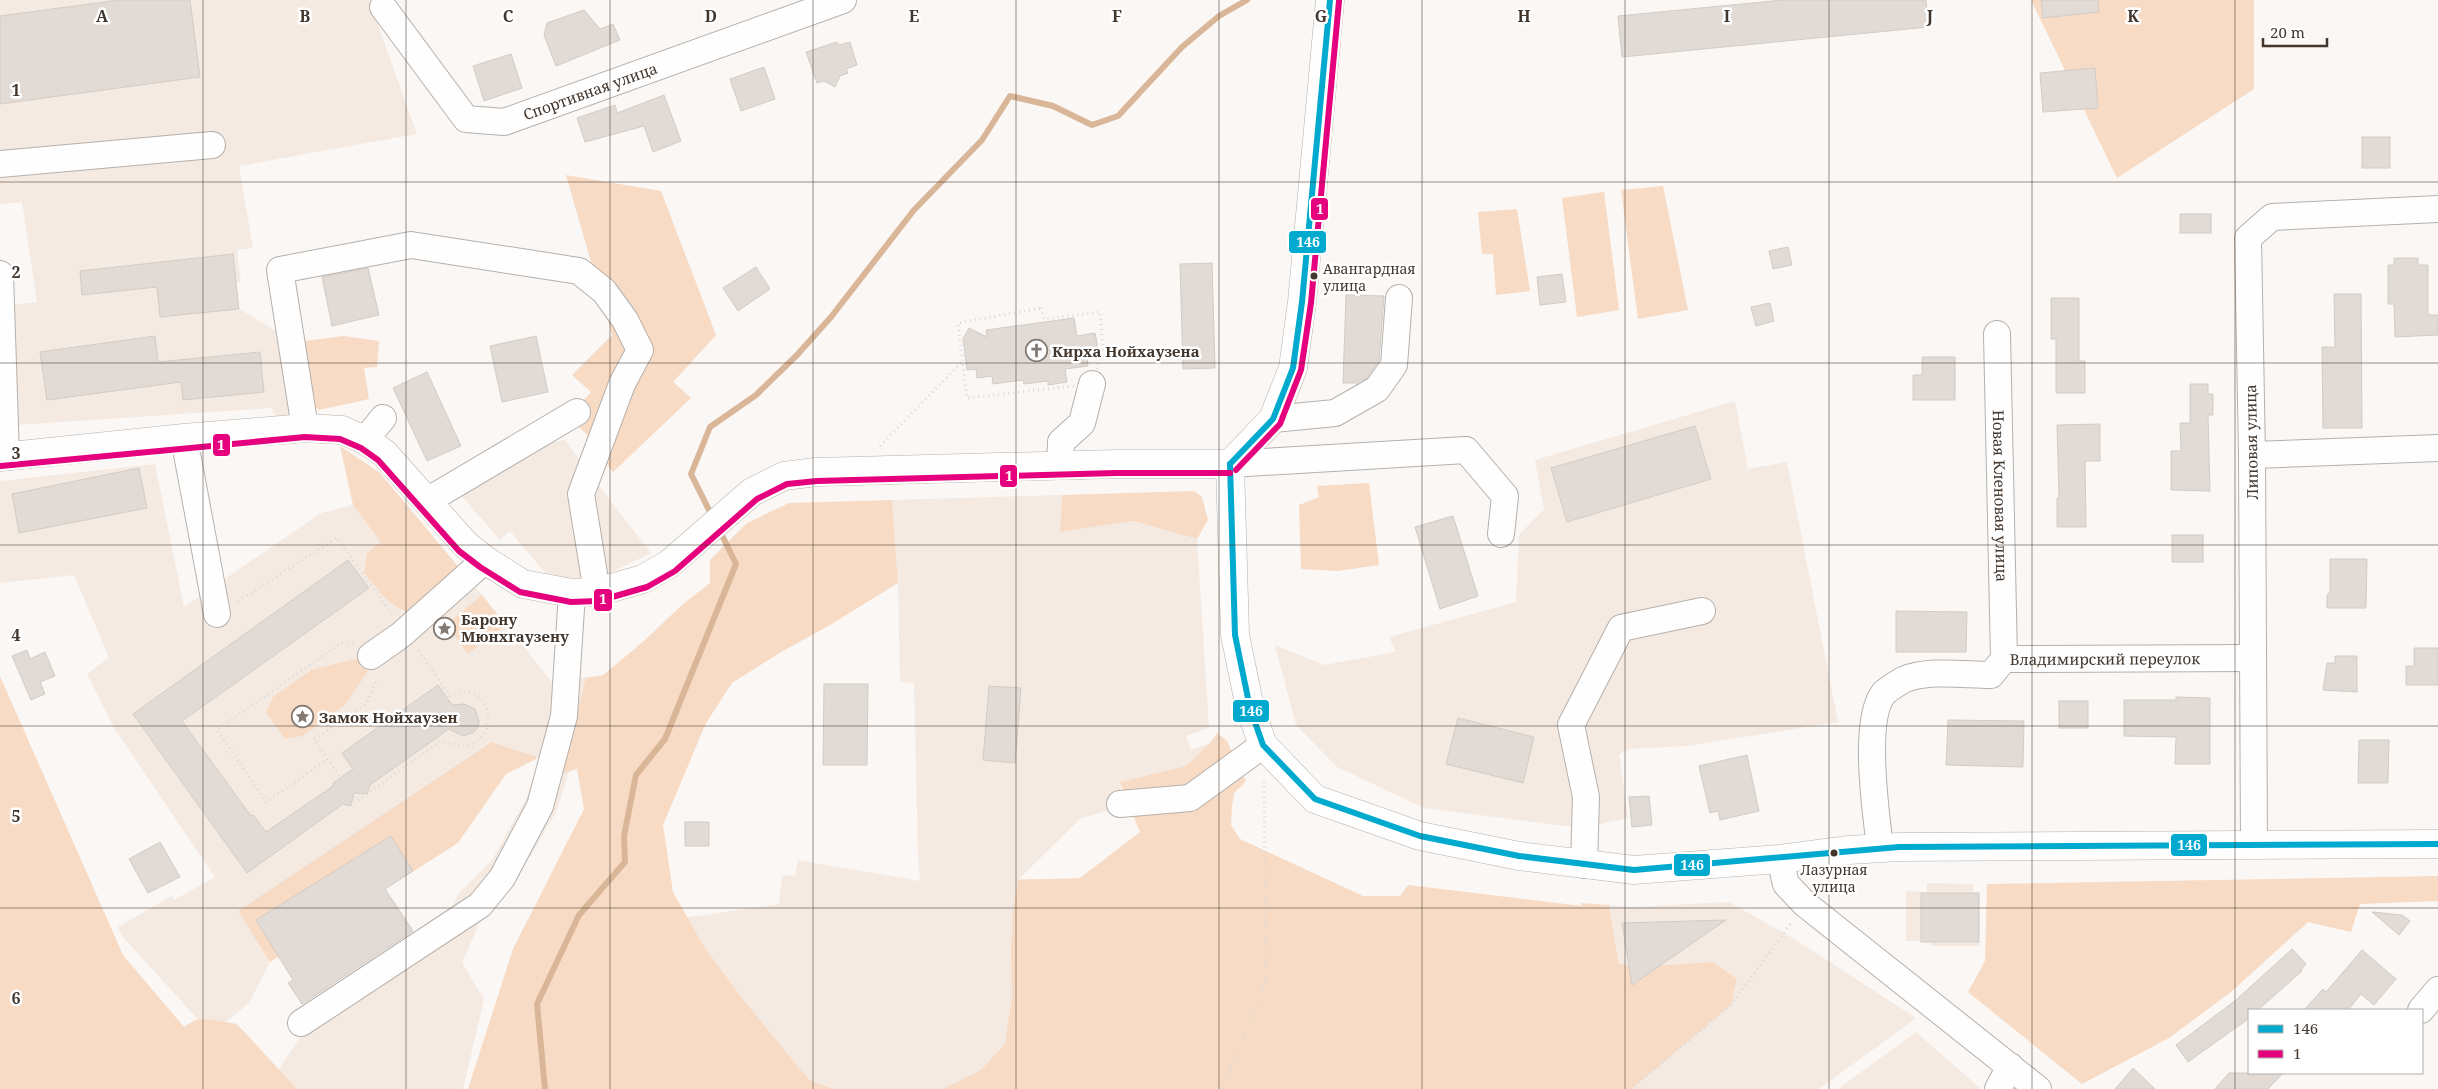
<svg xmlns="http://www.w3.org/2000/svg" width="2438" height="1089" viewBox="0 0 2438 1089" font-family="'Noto Serif',serif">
	<rect width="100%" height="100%" fill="#faf7f5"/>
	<g fill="#f4eae2">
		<polygon points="0,0 369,0 417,134 239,166 253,248 237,250 241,282 233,283 238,308 286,337 299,414 276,417 272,408 17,425 12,305 37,302 22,202 0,204"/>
		<polygon points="1735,401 1748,469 1787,462 1838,722 1687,746 1630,749 1619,754 1628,818 1581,828 1424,808 1337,767 1296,725 1275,645 1324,665 1396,652 1389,637 1516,602 1519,535 1544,509 1535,460"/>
		<polygon points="565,440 605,494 651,553 604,576 551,580 510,531 500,540 458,492 495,455"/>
		<polygon points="155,464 184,607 321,513 353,505 426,599 461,570 482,595 446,625 468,654 506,625 551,681 586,677 589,711 556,812 516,881 484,912 462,963 484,999 463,1089 289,1089 275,1075 323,1002 441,931 458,894 492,860 526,799 540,758 490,742 238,911 270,962 249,1003 216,1030 203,1025 122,936 118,927 172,896 174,900 215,877 114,728 87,674 109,658 74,575 0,583 0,481"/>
		<polygon points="1062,495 1060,532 1133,521 1197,539 1209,728 1186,736 1191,750 1210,743 1186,766 1121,782 1121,807 1081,818 1019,879 1079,879 1097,1089 637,1089 670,920 779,904 782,875 795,876 798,860 920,881 918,855 914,683 900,682 898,583 892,500"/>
		<polygon points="1927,883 1973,884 1973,892 1979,892 1979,946 1931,946 1931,941 1906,941 1906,891 1927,892"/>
		<polygon points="1729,902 1796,940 1916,1018 1819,1089 1514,1089 1626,1002 1609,905 1633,907"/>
		<polygon points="1916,1032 1981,1089 1838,1089"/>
	</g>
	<g fill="#f8dbc4">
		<polygon points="2031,0 2254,0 2254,89 2117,178"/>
		<polygon points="566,175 661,191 716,335 673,382 691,398 613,472 588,441 591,438 568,417 591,392 572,375 612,335"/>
		<polygon points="1663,186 1688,310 1638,319 1621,190"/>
		<polygon points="1604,192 1619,310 1577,317 1562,198"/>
		<polygon points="1517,209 1530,291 1496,295 1493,254 1482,254 1478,212"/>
		<polygon points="344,336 379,341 377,367 364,368 369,399 319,410 309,400 296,342"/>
		<path d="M340,446L380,473L461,570L419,616C390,608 381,594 364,572L367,553L381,542L353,505Z"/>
		<polygon points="1369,483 1379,565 1338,571 1301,569 1299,505 1319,497 1317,486"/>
		<polygon points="1194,491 1202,497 1208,520 1197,539 1133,521 1060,532 1062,495"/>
		<polygon points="892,500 898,583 830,625 781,652 732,683 706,723 663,825 673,892 703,945 741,997 809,1080 833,1089 468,1089 513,949 584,809 577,769 562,774 586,678 603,675 645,640 683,604 710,583 710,560 747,523 789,503"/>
		<polygon points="482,595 506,625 468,654 446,625"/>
		<polygon points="359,658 368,671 345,705 302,736 285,739 266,712 273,697 311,670"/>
		<polygon points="0,676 123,955 184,1027 195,1020 209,1019 237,1024 297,1089 0,1089"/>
		<polygon points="1217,733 1227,741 1246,781 1234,793 1232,807 1231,825 1240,839 1363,896 1400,896 1408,885 1582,906 1581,903 1609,905 1619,964 1640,967 1713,962 1737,979 1731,1005 1631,1089 943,1089 981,1070 1005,1044 1012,997 1011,949 1013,911 1018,880 1080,878 1140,832 1120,782 1186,766 1210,743"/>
		<polygon points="491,742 537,757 536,759 506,774 458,843 270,962 238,911"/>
		<polygon points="2438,876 2438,901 2360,904 2351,932 2308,922 2231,992 2169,1038 2082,1084 1968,992 1985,961 1987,884"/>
	</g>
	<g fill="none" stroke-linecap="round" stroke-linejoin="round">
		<g stroke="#dab699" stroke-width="6">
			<polyline points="713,518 691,474 710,427 756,395 797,355 831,317 914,210 982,140 1010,96 1053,106 1092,125 1118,116 1182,47 1219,16 1247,0"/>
			<polyline points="545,1089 537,1004 579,915 625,862 624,836 636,775 665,739 736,564 719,529"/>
		</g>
	</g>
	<g fill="#e1dad5" stroke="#d2ccc6">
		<polygon points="119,0 190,0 200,77 0,104 0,16"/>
		<polygon points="1783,0 1926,0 1929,27 1622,57 1618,16"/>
		<polygon points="2041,0 2098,0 2099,12 2043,18"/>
		<polygon points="584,10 600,29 613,24 620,40 556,66 544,35 547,23"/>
		<polygon points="837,42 839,45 850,42 857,65 846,69 848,73 840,76 835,87 824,81 817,83 806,52"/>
		<polygon points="511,54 522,88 484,101 473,66"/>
		<polygon points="764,67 775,99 741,111 730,79"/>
		<polygon points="2095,68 2098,108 2043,112 2040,73"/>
		<polygon points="664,95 681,141 653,152 644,126 585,142 577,118 615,105 617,113"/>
		<rect x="2362" y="137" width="28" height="31"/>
		<rect x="2180" y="214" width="31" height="19"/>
		<polygon points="1788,247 1792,265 1773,269 1769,251"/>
		<polygon points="233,254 239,309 160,317 157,287 82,295 80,271"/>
		<polygon points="2394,258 2418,258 2418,265 2428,265 2428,315 2438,315 2438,335 2395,337 2394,304 2388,304 2388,265 2394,265"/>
		<polygon points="1212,263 1215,368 1183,369 1180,264"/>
		<polygon points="756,267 770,289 738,311 723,288"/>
		<polygon points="368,268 379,315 332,326 322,277"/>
		<polygon points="1562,274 1566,302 1540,305 1537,277"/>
		<polygon points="2334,294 2361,294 2362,428 2323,428 2322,347 2335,347"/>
		<polygon points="1346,295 1384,296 1379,360 1367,378 1357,383 1343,383"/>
		<polygon points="2051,298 2079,298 2079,361 2085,361 2085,393 2056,393 2056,339 2051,339"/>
		<polygon points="1770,303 1774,321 1756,326 1751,307"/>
		<polygon points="1074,318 1077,336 1095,333 1099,354 1087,356 1088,366 1065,369 1067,382 1048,385 1048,381 1024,384 1023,380 993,384 992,376 977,378 976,369 967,370 963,339 969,328 987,337 986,330"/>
		<polygon points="155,336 158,362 260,352 264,392 183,400 181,382 47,400 40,352"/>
		<polygon points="536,336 548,392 502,402 490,346"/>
		<polygon points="1922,357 1955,357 1955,400 1913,400 1913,375 1922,375"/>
		<polygon points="427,372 461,446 427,461 393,388"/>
		<polygon points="2190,384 2208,384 2208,394 2213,394 2213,415 2208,415 2210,491 2171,490 2171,451 2181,451 2180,423 2190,423"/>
		<polygon points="2100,424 2100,461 2085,461 2086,527 2057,527 2057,498 2059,498 2057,425"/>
		<polygon points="1695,426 1711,479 1567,522 1551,468"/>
		<polygon points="139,468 147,508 19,533 12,494"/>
		<polygon points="1453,516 1478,596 1440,609 1415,527"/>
		<rect x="2172" y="535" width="31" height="27"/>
		<polygon points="2330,559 2367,559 2366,608 2327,608 2327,595 2330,592"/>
		<polygon points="348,560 369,588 182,721 251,816 253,815 266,832 333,786 333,783 353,769 342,753 438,685 452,705 464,704 475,709 479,721 478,727 474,732 463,736 449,729 370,785 367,794 354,793 351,806 343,804 247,873 133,714"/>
		<polygon points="1896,611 1967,612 1966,652 1896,652"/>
		<polygon points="2414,648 2438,648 2438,685 2406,685 2406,666 2414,666"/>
		<polygon points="27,650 30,659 45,652 55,676 40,682 45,694 31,700 12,656"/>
		<polygon points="2335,656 2357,656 2357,692 2323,690 2327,663 2335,663"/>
		<polygon points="824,684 868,684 867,765 823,765"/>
		<polygon points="989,686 1021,688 1015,763 983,760"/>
		<polygon points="2176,697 2210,698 2210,764 2175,764 2176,737 2124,736 2124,700 2176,700"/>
		<rect x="2059" y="701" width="29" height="27"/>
		<polygon points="1458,718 1534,737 1523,783 1446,764"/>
		<polygon points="1948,720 2024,721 2023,767 1946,765"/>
		<polygon points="2359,740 2389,740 2388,783 2358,783"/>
		<polygon points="1747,755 1759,811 1720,820 1718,811 1710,813 1699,766"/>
		<polygon points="1649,796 1652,825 1632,827 1629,797"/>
		<rect x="685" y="822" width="24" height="24"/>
		<polygon points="391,836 413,871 385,889 413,931 302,1004 288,983 293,980 256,920"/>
		<polygon points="160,842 180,877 148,893 129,859"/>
		<rect x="1921" y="893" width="58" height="49"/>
		<polygon points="2372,912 2402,915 2410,921 2399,935"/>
		<polygon points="1726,920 1632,985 1622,923"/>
		<polygon points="2292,949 2306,964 2301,970 2302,971 2258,1010 2249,1010 2248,1019 2188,1062 2176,1045 2236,1000"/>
		<polygon points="2362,950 2396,979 2374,1005 2361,994 2348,1010 2304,1010 2323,989 2326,992"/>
		<polygon points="2133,1068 2155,1089 2115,1089"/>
		<polygon points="2229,1073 2283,1073 2268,1089 2215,1089"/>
	</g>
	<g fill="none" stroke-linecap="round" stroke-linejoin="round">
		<defs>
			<g id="minor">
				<path id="s1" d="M383,7L466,119L504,122L843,0"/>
				<polyline points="0,164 212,145"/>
				<polyline points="0,274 6,457"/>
				<path id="s2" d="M1997,334L2004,659"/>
				<polyline points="1273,419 1335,413 1377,389 1394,365 1399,298"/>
				<polyline points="305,428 280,270 411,245 579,271 604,291 625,320 640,350 622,384 581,494 597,592"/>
				<polyline points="184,438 217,614"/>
				<polyline points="365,440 383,418"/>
				<polyline points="2252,455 2438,448"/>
				<polyline points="1230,464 1466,450 1505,496 1501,534"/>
				<polyline points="1060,466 1061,442 1082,423 1092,384"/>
				<polyline points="427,501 577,412"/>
				<polyline points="402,634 485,560"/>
				<polyline points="371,656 398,637"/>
				<polyline points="1120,804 1190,798 1263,745"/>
				<polyline points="2254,844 2252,455 2248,238 2272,217 2438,209"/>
				<path id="s3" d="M1880,847C1876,814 1862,719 1884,693C1888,689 1898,683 1903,680C1928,669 1964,675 1991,675L2004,659L2253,658"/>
				<polyline points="1780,859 1786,884 1805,904 2038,1089"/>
				<polyline points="1584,865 1586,797 1571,725 1621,628 1702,611"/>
				<polyline points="2421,1010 2438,990"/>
				<polyline points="301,1023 480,905 502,878 540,806 564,716 572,593"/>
				<polyline points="1998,1089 2010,1066"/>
			</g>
			<g id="major">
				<polyline points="0,457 184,438 305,428 342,430 365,440 384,453 466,545 485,560 523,584 572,593 597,592 643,579 669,564 752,492 784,476 816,472 1116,464 1230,464"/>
				<polyline points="1230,464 1235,635 1250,708 1263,745 1315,799 1420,836 1519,856 1634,870 1780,859 1849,850 1899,847 2438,844"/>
				<polyline points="1230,464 1273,419 1293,368 1302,302 1330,0"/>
			</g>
		</defs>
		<use href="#minor" stroke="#b6b0ab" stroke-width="28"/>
		<use href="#major" stroke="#b6b0ab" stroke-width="29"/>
		<g stroke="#dbd9d8" stroke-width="3" stroke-dasharray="1 4" stroke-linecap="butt">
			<polygon points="1041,308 1044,319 1100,312 1103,349 1092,384 967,398 958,323"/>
			<polyline points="880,446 961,363"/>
			<polyline points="238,601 337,538 392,614"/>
			<polyline points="328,759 266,802 217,730 341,643 353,643"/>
			<polyline points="342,780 314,739 366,704 377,679"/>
			<path d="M352,794L357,801L442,740C502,768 502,673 450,696L417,649"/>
			<polyline points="1222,1089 1266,980 1264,781"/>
			<polyline points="1631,1089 1731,1005 1791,923"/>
		</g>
		<use href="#minor" stroke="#fefefe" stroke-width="26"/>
		<use href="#major" stroke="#fefefe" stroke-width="28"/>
		<defs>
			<g id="bus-1">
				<polyline points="1230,464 1235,635 1250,708 1263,745 1315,799 1420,836 1519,856 1634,870 1899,847 2438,844"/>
				<polyline points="1230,464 1273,419 1293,368 1302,302 1330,0"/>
			</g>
			<g id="bus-2">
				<polyline points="1,466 305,437 340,439 361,448 378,460 459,551 480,567 520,592 571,602 598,601 647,587 675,571 757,499 787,484 817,481 1116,473 1230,473"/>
				<polyline points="1236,470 1280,424 1301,370 1311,303 1339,1"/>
			</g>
		</defs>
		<use href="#bus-1" stroke="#fff" stroke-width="10"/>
		<use href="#bus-2" stroke="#fff" stroke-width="10"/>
		<use href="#bus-1" stroke="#00a9ce" stroke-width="6"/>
		<use href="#bus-2" stroke="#e5007d" stroke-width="6"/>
	</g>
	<path fill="none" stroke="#42362d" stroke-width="1" stroke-opacity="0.55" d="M203,0V1089M406,0V1089M610,0V1089M813,0V1089M1016,0V1089M1219,0V1089M1422,0V1089M1625,0V1089M1829,0V1089M2032,0V1089M2235,0V1089M0,182H2438M0,363H2438M0,545H2438M0,726H2438M0,908H2438"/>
	<defs>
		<symbol id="church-ring" viewBox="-11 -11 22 22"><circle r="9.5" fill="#fff" stroke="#827a73" stroke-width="1.5"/><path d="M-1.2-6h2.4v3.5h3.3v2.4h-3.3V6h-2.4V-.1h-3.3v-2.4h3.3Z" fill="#827a73"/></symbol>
		<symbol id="sight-ring" viewBox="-11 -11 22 22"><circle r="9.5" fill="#fff" stroke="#827a73" stroke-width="1.5"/><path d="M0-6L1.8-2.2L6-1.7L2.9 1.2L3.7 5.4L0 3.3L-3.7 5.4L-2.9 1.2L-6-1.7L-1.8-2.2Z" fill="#827a73"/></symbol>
	</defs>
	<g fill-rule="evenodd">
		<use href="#church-ring" x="1024" y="338" width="25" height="25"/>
		<use href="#sight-ring" x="432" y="616" width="25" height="25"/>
		<use href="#sight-ring" x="290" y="704" width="25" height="25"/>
	</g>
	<g fill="#42362d" stroke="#fff" stroke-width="2">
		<circle cx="1314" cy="276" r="4.5"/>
		<circle cx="1834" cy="853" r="4.5"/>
	</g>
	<g text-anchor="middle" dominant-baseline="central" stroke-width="5" stroke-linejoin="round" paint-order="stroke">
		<g font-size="14" fill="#42362d" stroke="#fff" text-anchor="start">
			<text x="1323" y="268">Авангардная<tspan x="1323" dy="17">улица</tspan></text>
			<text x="1834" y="869" text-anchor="middle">Лазурная<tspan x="1834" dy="17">улица</tspan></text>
		</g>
		<g font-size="15" fill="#42362d" stroke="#fff">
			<text stroke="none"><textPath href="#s1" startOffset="269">Спортивная улица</textPath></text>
			<text transform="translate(2251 442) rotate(-91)">Липовая улица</text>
			<text stroke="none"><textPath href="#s2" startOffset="162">Новая Кленовая улица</textPath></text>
			<text stroke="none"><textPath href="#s3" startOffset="390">Владимирский переулок</textPath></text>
		</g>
		<g font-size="15" font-weight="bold" fill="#42362d" stroke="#fff" text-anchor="start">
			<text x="1052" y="351">Кирха Нойхаузена</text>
			<text x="461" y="619">Барону<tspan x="461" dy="17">Мюнхгаузену</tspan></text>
			<text x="319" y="717">Замок Нойхаузен</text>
		</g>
	</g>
	<g font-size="16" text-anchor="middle" font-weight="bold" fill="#42362d" stroke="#fff" stroke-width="5" stroke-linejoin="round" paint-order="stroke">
		<text x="102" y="22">A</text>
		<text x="305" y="22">B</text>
		<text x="508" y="22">C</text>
		<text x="711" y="22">D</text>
		<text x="914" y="22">E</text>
		<text x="1117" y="22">F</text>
		<text x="1321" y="22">G</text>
		<text x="1524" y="22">H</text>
		<text x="1727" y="22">I</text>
		<text x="1930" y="22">J</text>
		<text x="2133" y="22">K</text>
		<text x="16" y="96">1</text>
		<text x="16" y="278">2</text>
		<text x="16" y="459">3</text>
		<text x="16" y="641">4</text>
		<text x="16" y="822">5</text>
		<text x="16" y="1004">6</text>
	</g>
	<g stroke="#fff" stroke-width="2">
		<rect x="1310" y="197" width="19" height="24" rx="5" fill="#e5007d"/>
		<rect x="1288" y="230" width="39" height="24" rx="5" fill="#00a9ce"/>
		<rect x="212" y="433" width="19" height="24" rx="5" fill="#e5007d"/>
		<rect x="999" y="464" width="19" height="24" rx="5" fill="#e5007d"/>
		<rect x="593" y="588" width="20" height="24" rx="5" fill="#e5007d"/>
		<rect x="1232" y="699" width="38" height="24" rx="5" fill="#00a9ce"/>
		<rect x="2170" y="833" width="38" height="24" rx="5" fill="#00a9ce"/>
		<rect x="1673" y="853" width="38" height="24" rx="5" fill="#00a9ce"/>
	</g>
	<g font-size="14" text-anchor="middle" font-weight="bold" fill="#fff">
		<text x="1320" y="214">1</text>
		<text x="1308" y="247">146</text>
		<text x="221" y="450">1</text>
		<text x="1009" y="481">1</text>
		<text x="603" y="604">1</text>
		<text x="1251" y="716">146</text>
		<text x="2189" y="850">146</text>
		<text x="1692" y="870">146</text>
	</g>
	<rect x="2248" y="1009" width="175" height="65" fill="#ffffff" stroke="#b3afab"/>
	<rect x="2258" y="1025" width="25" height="8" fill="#00a9ce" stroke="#b3afab"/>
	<text x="2293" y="1034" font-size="15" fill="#42362d">146</text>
	<rect x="2258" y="1050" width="25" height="8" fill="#e5007d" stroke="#b3afab"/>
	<text x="2293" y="1059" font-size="15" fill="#42362d">1</text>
	<path d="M2263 38v8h64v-8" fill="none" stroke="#42362d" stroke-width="2.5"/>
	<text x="2270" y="38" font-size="15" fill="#42362d" stroke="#ffffff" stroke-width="4" paint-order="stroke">20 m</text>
</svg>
